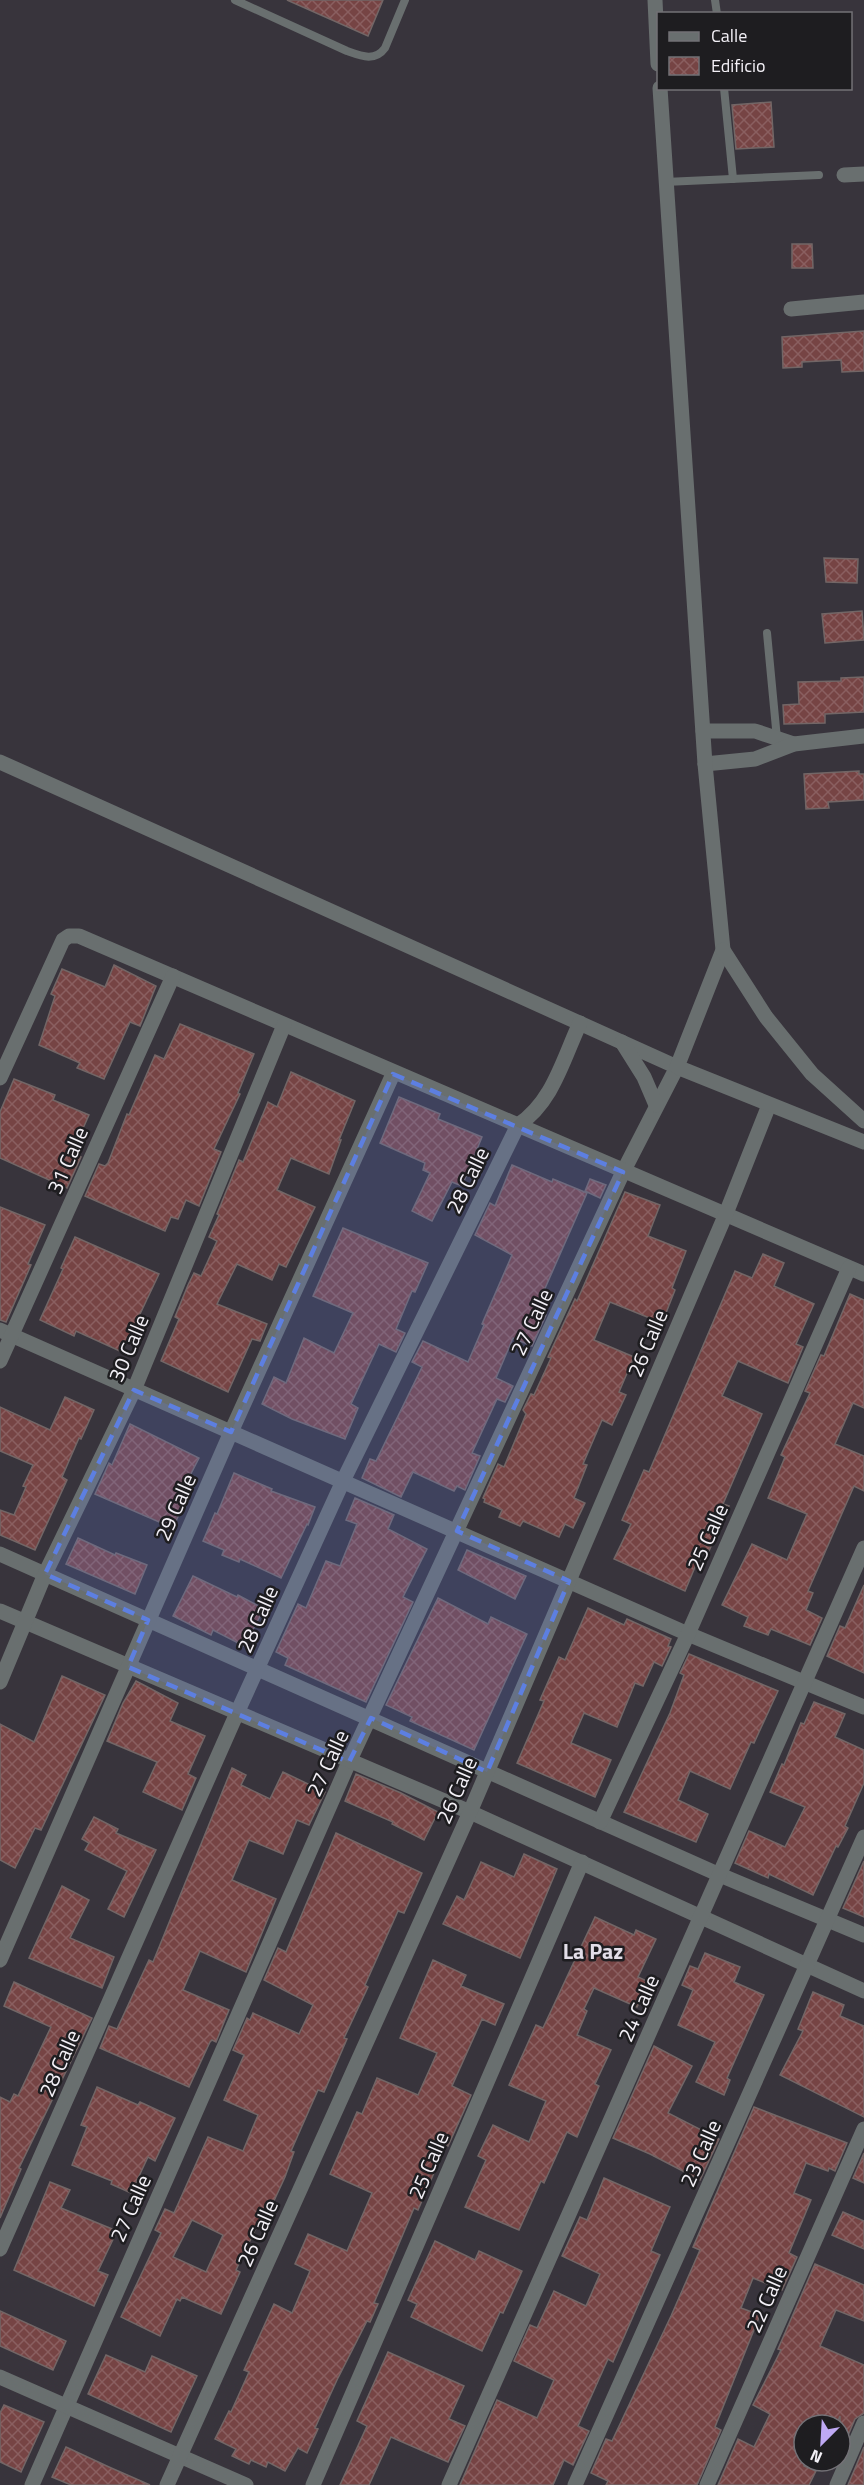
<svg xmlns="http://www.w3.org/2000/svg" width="864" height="2485" viewBox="0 0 864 2485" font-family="'Titillium Web',sans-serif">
	<defs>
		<pattern id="building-cross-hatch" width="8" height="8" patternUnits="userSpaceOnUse" patternTransform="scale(1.5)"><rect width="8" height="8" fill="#764444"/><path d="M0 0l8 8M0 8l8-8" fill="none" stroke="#8a5f60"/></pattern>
	</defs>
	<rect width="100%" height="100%" fill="#38343c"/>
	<g fill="url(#building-cross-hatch)" stroke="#726666" stroke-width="1.5" fill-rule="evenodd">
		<polygon points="287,0 383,0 368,36"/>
		<polygon points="771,102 774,147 736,149 732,105"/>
		<polygon points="792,244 812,244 813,268 792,268"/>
		<polygon points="864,331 864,371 842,372 841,360 802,362 802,367 783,368 782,337"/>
		<polygon points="824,558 858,559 857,583 826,582"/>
		<polygon points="862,611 864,640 825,643 822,614"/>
		<polygon points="864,677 864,712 825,714 825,723 784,724 783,705 799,704 798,682 841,681 841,678"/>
		<polygon points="859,771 859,774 864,774 864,800 828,802 829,808 806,809 804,774"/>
		<polygon points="114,965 156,986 140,1026 130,1022 104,1079 77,1068 80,1063 39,1045 55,996 51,994 62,969 105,987"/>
		<polygon points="180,1024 254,1054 238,1093 240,1094 214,1149 221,1152 199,1206 186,1200 178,1219 171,1217 165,1231 85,1196 99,1164 105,1166 108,1163 127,1114 129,1115 155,1055 164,1059"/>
		<polygon points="291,1072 355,1101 339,1140 341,1140 329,1174 291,1158 277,1190 315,1207 286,1267 279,1264 272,1280 237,1264 217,1304 267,1324 260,1341 252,1339 228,1392 161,1361 179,1319 175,1317 188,1285 194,1273 201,1276 217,1241 209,1237 219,1215 217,1214 239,1160 243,1162 268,1102 277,1107"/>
		<polygon points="14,1079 55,1095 53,1100 89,1115 72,1153 81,1157 67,1188 0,1158 0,1112"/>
		<polygon points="399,1097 440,1114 438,1119 482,1137 462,1186 452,1182 432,1221 412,1211 430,1173 423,1170 425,1163 380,1143"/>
		<polygon points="512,1165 552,1182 553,1179 587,1193 535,1311 546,1315 532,1346 513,1338 496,1378 513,1386 505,1402 497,1399 472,1453 480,1456 465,1490 457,1486 454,1491 413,1472 401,1497 362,1478 370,1459 376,1461 422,1367 412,1362 423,1341 468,1362 484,1325 482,1324 512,1255 475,1235 490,1203 495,1206"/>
		<polygon points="590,1179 606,1185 600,1198 585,1191"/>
		<polygon points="625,1192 660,1205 648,1236 686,1251 672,1288 675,1290 662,1323 610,1302 594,1340 634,1357 619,1392 626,1395 612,1425 602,1420 583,1464 587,1465 574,1498 585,1503 573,1528 565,1524 559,1537 523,1521 520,1526 499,1517 502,1510 484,1502 485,1499 483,1498 498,1464 504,1467 526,1414 523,1410 531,1394 534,1395 551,1358 548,1357 575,1299 577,1301"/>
		<polygon points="0,1207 45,1225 28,1264 31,1265 6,1322 0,1320"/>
		<polygon points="343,1228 428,1263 415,1292 412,1291 396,1329 405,1333 396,1352 379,1344 351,1404 358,1408 345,1439 292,1419 262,1404 274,1377 286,1383 304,1338 334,1353 353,1313 313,1296"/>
		<polygon points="75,1237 159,1274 122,1352 76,1331 74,1336 40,1320 63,1269 61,1268"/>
		<polygon points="763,1254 784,1263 774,1286 814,1304 796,1344 803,1347 788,1383 738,1361 722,1396 762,1414 723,1504 729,1506 709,1551 703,1548 685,1591 614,1559 631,1524 622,1520 644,1470 649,1472 735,1271 752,1278"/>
		<polygon points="850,1294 864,1300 864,1408 853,1403 835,1444 864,1456 864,1491 854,1486 808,1591 813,1593 806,1610 822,1618 810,1645 771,1629 768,1635 744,1626 748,1617 722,1605 752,1544 787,1560 807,1514 768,1498 785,1457 781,1455 810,1393 805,1391 821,1355 824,1356"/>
		<polygon points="65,1397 94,1410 81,1439 79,1438 62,1477 67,1480 35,1550 0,1535 0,1510 14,1515 26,1487 23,1486 33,1465 0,1451 0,1407 50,1430"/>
		<polygon points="130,1424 199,1458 180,1495 186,1498 173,1528 95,1494 109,1463 112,1465"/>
		<polygon points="234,1473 272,1489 271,1491 315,1507 308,1525 307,1524 281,1578 240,1559 239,1562 222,1555 224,1550 203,1541 215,1513 217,1514"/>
		<polygon points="355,1498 394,1515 388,1529 427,1549 403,1597 413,1602 366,1702 285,1665 288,1658 276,1652 298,1604 306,1608 326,1561 340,1566 357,1524 346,1520"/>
		<polygon points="78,1538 115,1555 116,1553 147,1565 135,1594 66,1564"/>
		<polygon points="467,1550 526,1576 515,1599 458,1570"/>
		<polygon points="193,1576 237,1597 238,1595 264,1609 244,1646 213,1630 211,1635 173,1616"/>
		<polygon points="864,1585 864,1673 827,1656 840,1626 845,1628"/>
		<polygon points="438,1598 488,1624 491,1617 527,1634 474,1750 410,1721 412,1717 386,1705"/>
		<polygon points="588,1608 624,1625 627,1619 671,1639 668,1646 671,1647 662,1666 654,1662 643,1686 635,1683 617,1727 584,1713 571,1743 611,1760 595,1797 517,1763 544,1701 540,1700 559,1657 565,1660"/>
		<polygon points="689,1654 778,1691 754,1743 751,1742 730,1789 690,1771 678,1800 708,1814 696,1842 624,1812 670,1713 684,1675 680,1673"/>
		<polygon points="62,1676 105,1695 41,1830 35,1828 15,1868 0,1860 0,1724 34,1742"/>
		<polygon points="136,1681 178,1703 170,1721 205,1736 188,1774 196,1778 182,1810 143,1792 157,1762 107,1741 123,1703"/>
		<polygon points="814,1702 845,1714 835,1737 864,1750 864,1783 845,1826 848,1828 838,1847 836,1846 813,1895 769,1874 768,1878 735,1863 749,1831 785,1847 805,1807 770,1792 782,1764 784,1765 801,1723 804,1724"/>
		<polygon points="232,1768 246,1775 241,1785 270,1799 283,1772 325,1792 309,1825 297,1820 283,1854 249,1840 232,1880 276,1899 246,1972 200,1951 183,1990 229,2010 216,2042 212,2040 210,2042 189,2087 100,2048 109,2026 117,2029 149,1960 153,1962"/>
		<polygon points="356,1774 401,1793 438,1812 424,1840 392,1824 393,1822 345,1801"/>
		<polygon points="94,1817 118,1829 116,1833 156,1850 124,1917 108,1909 127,1871 85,1850 89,1843 82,1839"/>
		<path d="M336,1833L422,1873L404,1913L398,1911L365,1985L368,1987L344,2038L347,2039L324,2092L318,2090L291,2151L294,2152L285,2177L272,2205L268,2203L236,2270L240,2272L221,2314L182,2297L180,2301L177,2299L160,2336L121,2317L161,2233L155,2230L165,2209L174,2213L208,2137L243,2151L258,2115L224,2100L244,2055L233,2050L247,2018L250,2020L253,2013L299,2034L313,2005L264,1980L278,1948L286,1952ZM192,2220L223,2235L206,2272L173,2257Z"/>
		<polygon points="524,1854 557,1869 520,1958 443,1924 457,1896 464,1900 481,1862 514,1877"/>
		<polygon points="864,1861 864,1917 843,1908"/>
		<polygon points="62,1886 89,1900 70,1938 114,1957 102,1988 29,1958"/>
		<polygon points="595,1917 634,1935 636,1930 656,1939 638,1977 649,1982 637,2007 594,1988 584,2009 587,2011 577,2035 611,2050 595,2084 599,2086 577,2137 567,2132 544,2183 541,2181 519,2230 465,2207 486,2160 478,2156 493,2125 529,2142 546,2101 509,2085 536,2025 543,2028"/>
		<polygon points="705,1953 740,1967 734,1982 764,1995 727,2078 730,2080 724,2095 696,2082 715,2042 678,2025 693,1990 682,1985 690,1966 698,1969"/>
		<polygon points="433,1960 466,1975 461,1986 504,2004 495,2025 482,2019 452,2086 471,2095 448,2146 446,2145 418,2210 414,2208 374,2303 378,2304 370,2322 367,2321 337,2380 315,2428 318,2429 307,2453 298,2448 285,2471 268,2462 266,2467 251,2460 249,2464 232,2456 236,2449 215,2439 229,2411 231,2412 249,2372 244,2370 274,2304 292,2313 310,2271 295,2264 308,2234 347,2251 372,2193 330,2174 357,2112 362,2114 377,2078 418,2095 437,2053 400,2038"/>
		<polygon points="14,1982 92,2018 19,2168 21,2169 0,2218 0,2097 10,2102 14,2094 18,2096 51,2027 4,2006"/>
		<polygon points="813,1992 844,2005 840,2016 864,2026 864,2117 780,2075 803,2031 798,2029"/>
		<polygon points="654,2046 692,2066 668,2113 719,2139 700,2180 650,2154 613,2138"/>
		<polygon points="97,2087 138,2105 140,2102 175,2118 155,2161 148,2157 131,2193 111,2184 112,2181 72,2165 87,2127 81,2125"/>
		<polygon points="754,2107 847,2143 835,2171 829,2168 828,2171 806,2163 794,2193 811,2200 789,2253 797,2257 782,2290 753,2278 741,2308 760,2315 715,2427 721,2430 697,2485 606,2485 608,2481 591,2473 606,2439 612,2441 671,2316 700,2250 693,2247"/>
		<polygon points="864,2153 864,2183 853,2178"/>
		<polygon points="604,2178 670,2207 651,2251 660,2255 613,2362 608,2359 578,2426 589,2431 573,2465 564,2460 553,2485 460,2485 497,2400 537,2418 554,2380 514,2361 530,2325 537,2328 554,2291 586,2306 600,2274 562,2256 580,2217 587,2220"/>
		<polygon points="50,2182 70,2190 61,2208 117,2231 98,2271 108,2275 94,2306 14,2270"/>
		<polygon points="843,2212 864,2221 864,2249 832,2235"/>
		<polygon points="435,2241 475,2260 479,2251 522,2271 503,2313 500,2312 482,2351 411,2317 417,2304 408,2300"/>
		<polygon points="815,2264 864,2285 864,2321 836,2310 820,2346 864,2365 864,2413 855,2419 840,2454 840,2416 836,2425 804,2425 804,2466 816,2471 809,2485 718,2485 738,2439 754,2447 770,2414 753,2405 781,2350 778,2349"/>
		<polygon points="0,2311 66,2341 53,2370 0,2346"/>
		<polygon points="388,2352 464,2386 449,2419 465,2426 448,2462 391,2437 369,2485 340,2485 367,2426 357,2421"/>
		<polygon points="106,2355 145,2372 152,2356 197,2376 171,2432 88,2394"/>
		<polygon points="4,2405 44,2422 21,2472 0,2462 0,2413"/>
		<polygon points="66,2447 109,2467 150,2485 71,2485 52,2477"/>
		<polygon points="864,2447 864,2485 848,2485"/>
	</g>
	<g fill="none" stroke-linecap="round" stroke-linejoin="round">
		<g stroke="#696f6f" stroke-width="8">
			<path d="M235,0L347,51C361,56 375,62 385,48L405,0"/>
			<polyline points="715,0 717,14"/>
			<polyline points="724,88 733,179"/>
			<polyline points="665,182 819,175"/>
			<polyline points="767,633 777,739"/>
		</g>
		<g stroke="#696f6f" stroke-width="15">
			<polyline points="844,175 864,174"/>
			<polyline points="791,309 864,302"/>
			<polyline points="703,731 755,731 794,744"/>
			<polyline points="0,762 677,1067 623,1172 349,1762 32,2485"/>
			<polyline points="705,764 755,759 794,744 864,736"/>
			<polyline points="622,1042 644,1077 656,1105"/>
			<polyline points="0,1078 63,940 69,936 79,936 864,1274"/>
			<polyline points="0,1330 688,1634 864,1707"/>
			<polyline points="0,1361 173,976"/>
			<polyline points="0,1554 720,1875 864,1935"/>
			<polyline points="0,1611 470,1812 864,1991"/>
			<polyline points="0,1682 45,1574 134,1390 284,1025"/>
			<polyline points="600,1822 688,1634 849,1268"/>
			<polyline points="0,1960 231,1432 393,1074"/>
			<path d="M0,2249L237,1713L343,1481L518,1125C553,1102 563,1059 580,1023"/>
			<polyline points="0,2377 246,2485"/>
			<polyline points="167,2485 470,1812 725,1216 769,1105"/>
			<polyline points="313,2485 582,1862"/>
			<polyline points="449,2485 864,1548"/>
			<polyline points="575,2485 864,1837"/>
			<polyline points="707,2485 864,2129"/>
			<polyline points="837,2485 864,2423"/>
		</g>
		<g stroke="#696f6f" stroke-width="15">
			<polyline points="655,0 658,64"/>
			<polyline points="660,88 705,764 723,950 677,1067 864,1142"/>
			<polyline points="723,950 766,1017 812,1074 864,1121"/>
		</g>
	</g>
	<path fill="#5d7fe1" fill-opacity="0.2" stroke="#5d7fe1" stroke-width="4.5" stroke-dasharray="12 8" stroke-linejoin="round" d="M393,1074L623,1172L457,1531L569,1581L487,1772L371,1718L349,1762L128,1667L148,1620L45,1574L134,1390L231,1432Z"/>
	<g text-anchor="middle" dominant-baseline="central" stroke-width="5" stroke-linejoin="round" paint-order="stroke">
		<g font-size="21" fill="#f3f0f6" stroke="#1e1d20">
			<text transform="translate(67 1160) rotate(-66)">31 Calle</text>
			<text transform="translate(467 1180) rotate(-64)">28 Calle</text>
			<text transform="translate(531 1322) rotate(-65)">27 Calle</text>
			<text transform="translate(647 1343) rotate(-67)">26 Calle</text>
			<text transform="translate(128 1348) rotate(-67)">30 Calle</text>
			<text transform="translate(175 1507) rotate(-66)">29 Calle</text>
			<text transform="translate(707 1537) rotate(-66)">25 Calle</text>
			<text transform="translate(257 1619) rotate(-66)">28 Calle</text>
			<text transform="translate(327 1763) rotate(-65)">27 Calle</text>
			<text transform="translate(456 1790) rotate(-66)">26 Calle</text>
			<text transform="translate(638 2008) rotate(-66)">24 Calle</text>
			<text transform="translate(59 2063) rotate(-66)">28 Calle</text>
			<text transform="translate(700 2153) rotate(-66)">23 Calle</text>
			<text transform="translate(428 2165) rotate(-67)">25 Calle</text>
			<text transform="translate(130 2208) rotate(-66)">27 Calle</text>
			<text transform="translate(257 2233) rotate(-66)">26 Calle</text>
			<text transform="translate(766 2299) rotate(-66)">22 Calle</text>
		</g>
		<g font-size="22" font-weight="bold" fill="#e3dee8" stroke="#1e1d20">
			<text x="593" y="1951">La Paz</text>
		</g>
	</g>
	<rect x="657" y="12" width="195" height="78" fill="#1e1d20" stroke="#737176" stroke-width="1.5"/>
	<rect x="669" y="32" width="30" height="9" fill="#696f6f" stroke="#737176" stroke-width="1.5"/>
	<text x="711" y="42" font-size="18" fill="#f3f0f6">Calle</text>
	<rect x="669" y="57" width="30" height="18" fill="url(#building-cross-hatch)" stroke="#737176" stroke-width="1.5"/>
	<text x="711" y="72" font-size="18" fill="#f3f0f6">Edificio</text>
	<g transform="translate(822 2443) rotate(204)"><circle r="28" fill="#1e1d20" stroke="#737176" stroke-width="1.5"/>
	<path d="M0-4.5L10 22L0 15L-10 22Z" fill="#bfa9f4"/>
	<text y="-9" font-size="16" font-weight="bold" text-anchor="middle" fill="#f3f0f6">N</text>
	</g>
</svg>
